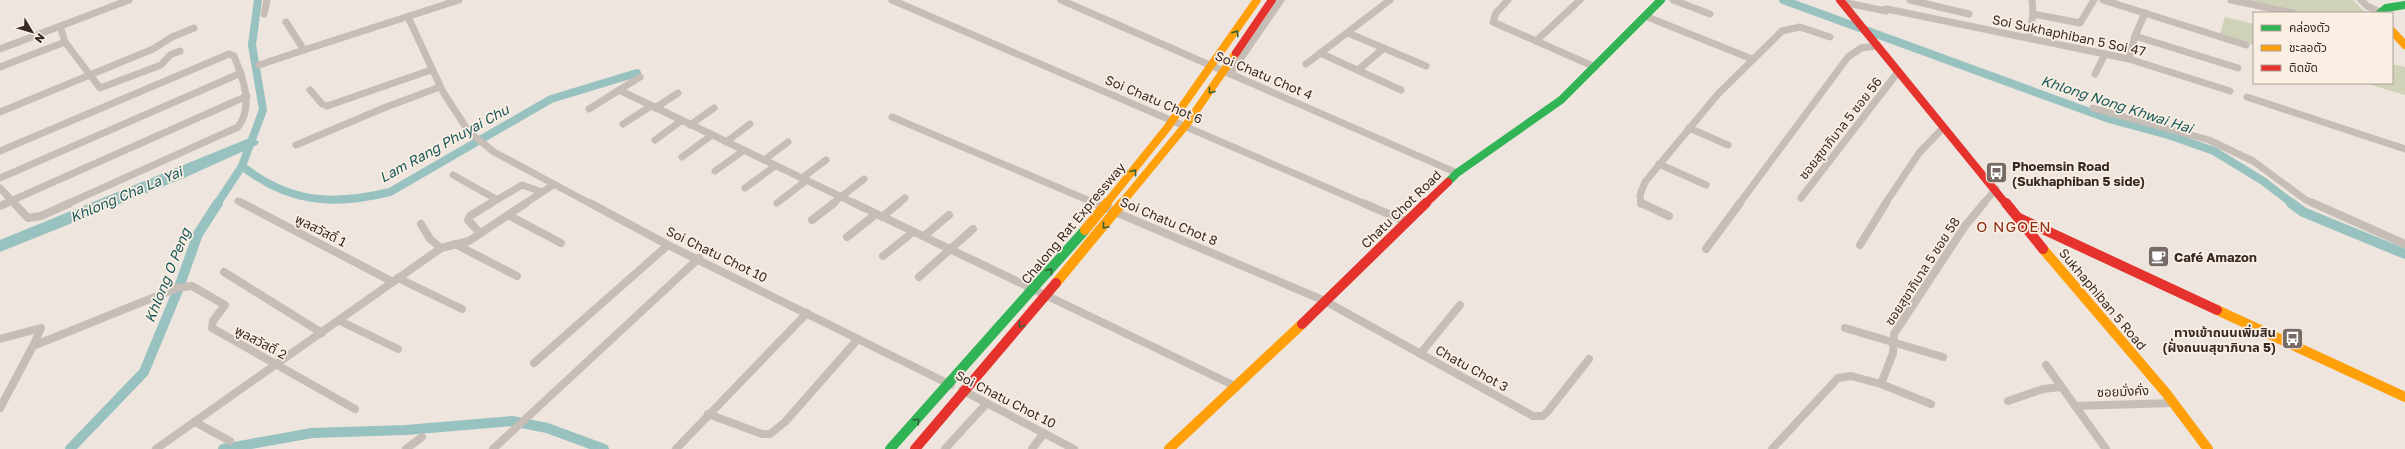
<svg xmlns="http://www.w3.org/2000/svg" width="2405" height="449" viewBox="0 0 2405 449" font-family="'Golos Text','Noto Sans Thai',sans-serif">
	<rect width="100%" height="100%" fill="#ede5de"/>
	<g fill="#cfd2b6">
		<polygon points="2239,0 2353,0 2366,13 2307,13"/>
		<polygon points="2225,17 2254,24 2254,45 2220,34"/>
		<polygon points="2392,64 2405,67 2405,95 2365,83 2392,83"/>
	</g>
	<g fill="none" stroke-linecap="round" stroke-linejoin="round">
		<g stroke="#98c2c0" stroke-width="8">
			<polyline points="1783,0 2109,119 2168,135 2214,151 2263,181 2293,204"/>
			<path d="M242,166C289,203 333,206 390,192L551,99L637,73"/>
			<polyline points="217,204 242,166 263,110 252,45 258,0"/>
		</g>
		<g stroke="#98c2c0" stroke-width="10">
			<polyline points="2291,203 2303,212 2405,254"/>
			<polyline points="70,449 144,372 178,290 198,234 218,203"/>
			<polyline points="223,449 312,433 406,430 512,421 547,428 604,449"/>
		</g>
		<polygon fill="#98c2c0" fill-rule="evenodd" points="252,137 259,142 257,145 184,178 0,252 0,240"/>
		<g stroke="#c6bdb7" stroke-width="7">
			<polyline points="892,0 1365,204"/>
			<polyline points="1061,0 1457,173"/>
			<polyline points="1508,0 1496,13 1493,22 1595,67"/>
			<polyline points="1673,0 1710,14"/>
			<polyline points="1910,0 1969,14"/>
			<polyline points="2103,0 2246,45"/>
			<polyline points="2231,0 2293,13"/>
			<polyline points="2361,0 2367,6 2380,12"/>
			<polyline points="1842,2 1886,11"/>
			<polyline points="1883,10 1887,9 2129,59 2230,91"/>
			<polyline points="264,14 267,0"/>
			<polyline points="2033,14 2080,23 2094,0"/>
			<polyline points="1645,16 1752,59"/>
			<polyline points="408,17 443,92 469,132 494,152 591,204"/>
			<polyline points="286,22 304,50 459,0"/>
			<polyline points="60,26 65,42 100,88 161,65 170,55 180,51"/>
			<polyline points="1348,33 1426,66"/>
			<polyline points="2135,36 2238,68"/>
			<polyline points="2029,37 2033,14 2032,0"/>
			<polyline points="1536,41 1580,0"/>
			<polyline points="0,49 129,0"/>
			<polyline points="1320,53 1401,90"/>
			<polyline points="2129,59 2135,36 2145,13"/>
			<polyline points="1306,64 1390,0"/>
			<polyline points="259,65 304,50"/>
			<polyline points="0,67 65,42"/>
			<polyline points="1358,70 1384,48"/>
			<polyline points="1230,74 1281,0"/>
			<polyline points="2095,74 2105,54"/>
			<polyline points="310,90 322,104 327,106 431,70"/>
			<polyline points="619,90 856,204"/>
			<polyline points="2247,97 2405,149"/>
			<polyline points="655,108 678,93"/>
			<polyline points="2093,108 2209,140 2253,161 2306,200 2315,204"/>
			<polyline points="589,109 640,77"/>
			<polyline points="0,112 153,49 172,37 194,28"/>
			<polyline points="892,117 1097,204"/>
			<polyline points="623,124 651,106"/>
			<polyline points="690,125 714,108"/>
			<polyline points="1689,128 1728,145"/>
			<polyline points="655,140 681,121"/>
			<polyline points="726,142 750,124"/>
			<polyline points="296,145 386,107 440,87"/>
			<path d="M0,151L229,54L234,56C243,78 254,106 238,127L67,204"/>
			<polyline points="682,157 712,135"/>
			<polyline points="764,160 788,142"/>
			<polyline points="1659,164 1706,185"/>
			<polyline points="715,171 743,151"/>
			<polyline points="453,175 496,199"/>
			<polyline points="0,178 241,73"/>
			<polyline points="802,178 826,160"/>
			<polyline points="0,188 15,204"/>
			<polyline points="745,188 775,166"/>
			<polyline points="1801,198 1898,72"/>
			<polyline points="238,201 244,204"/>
			<polyline points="777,203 807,180"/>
			<polyline points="4,204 247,96"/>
			<polyline points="490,204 522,185 542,192"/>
			<polyline points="524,204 553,185"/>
			<polyline points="832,204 864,179"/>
			<polyline points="898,204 905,198"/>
			<polyline points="1641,204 1640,195 1645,182 1718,94 1782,31 1800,27 1830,37"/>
			<polyline points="1739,204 1848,57 1861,48 1877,46"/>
			<polyline points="1885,204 1919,153 1943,128"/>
			<polyline points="1983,204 1996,189"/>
		</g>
		<g stroke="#c6bdb7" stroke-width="8">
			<polyline points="14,203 28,218 41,216 70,203"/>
			<polyline points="242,203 393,282"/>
			<polyline points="590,203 668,245 951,385"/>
			<polyline points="854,203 1237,387"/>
			<polyline points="1094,203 1325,301 1533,416 1543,416 1548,411 1589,359"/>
			<polyline points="1363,203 1407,222"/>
			<polyline points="1641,203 1669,216"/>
			<polyline points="2313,203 2405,244"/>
			<polyline points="0,206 7,203"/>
			<polyline points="508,215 561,243"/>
			<polyline points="882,217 899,203"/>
			<polyline points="812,220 834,203"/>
			<polyline points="421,224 430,239 441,248"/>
			<polyline points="480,233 468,220 470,216 491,203"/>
			<polyline points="924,236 949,215"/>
			<polyline points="847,237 876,214"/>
			<polyline points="455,244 517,276"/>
			<polyline points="1860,245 1886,203"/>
			<polyline points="1706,249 1740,203"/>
			<polyline points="883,256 913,232"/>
			<polyline points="224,272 322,333"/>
			<polyline points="919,277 973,229"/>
			<polyline points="398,278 462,309"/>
			<polyline points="340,321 398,349"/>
			<polyline points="1845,328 1943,357"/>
			<polyline points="0,339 41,328 33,346"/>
			<polyline points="1420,354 1460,305"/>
			<polyline points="534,363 668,245"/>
			<polyline points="2046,365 2106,449"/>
			<polyline points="1881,384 1931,404"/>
			<polyline points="962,390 1074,449"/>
			<polyline points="2008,401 2043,389 2061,387"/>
			<polyline points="2075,406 2173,403"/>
			<polyline points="0,408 33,346 177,288 192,286 225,305 213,321 212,328 355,409"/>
			<polyline points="708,414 762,434 770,434 785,422 858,339"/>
			<polyline points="195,422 230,441"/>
			<polyline points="156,449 441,248 469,241 526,203"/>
			<polyline points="406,449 422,437"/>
			<polyline points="493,449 699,258"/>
			<polyline points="676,449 807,313"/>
			<polyline points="945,449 987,403"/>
			<polyline points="1032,449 1044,433"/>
			<polyline points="1772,449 1838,378 1851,376 1881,384 1893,353 1894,334 1965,226 1984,203"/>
		</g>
		<g stroke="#30b455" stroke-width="8">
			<polyline points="2380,13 2386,8 2405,5"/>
			<polyline points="1448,182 1457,173 1561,100 1661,0"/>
		</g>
		<polyline stroke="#30b455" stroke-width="10" points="890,449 1085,230"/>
		<g stroke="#ff9f0a" stroke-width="8">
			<polyline points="2392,31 2405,45"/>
			<polyline points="1106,204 1167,128 1257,0"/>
			<polyline points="1121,204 1186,125 1236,53"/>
		</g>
		<g stroke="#ff9f0a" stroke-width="10">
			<polyline points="1085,230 1107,203"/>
			<polyline points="2043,249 2166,393 2208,449"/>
			<polyline points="1056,283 1122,203"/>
			<polyline points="2217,310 2405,397"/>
			<polyline points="1169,449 1302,324"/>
		</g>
		<g stroke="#e5322d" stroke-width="8">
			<polyline points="1840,0 2006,204"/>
			<polyline points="1236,53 1272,0"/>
			<polyline points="1425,204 1448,182"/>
		</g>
		<g stroke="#e5322d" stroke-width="10">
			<polyline points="2006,203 2043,249"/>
			<polyline points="2019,218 2217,310"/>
			<polyline points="1302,324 1426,203"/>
			<polyline points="915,449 1056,283"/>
		</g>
	</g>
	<defs><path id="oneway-chevron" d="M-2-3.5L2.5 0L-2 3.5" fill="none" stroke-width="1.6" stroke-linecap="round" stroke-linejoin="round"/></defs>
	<g stroke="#346139">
		<use href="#oneway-chevron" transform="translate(1236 33) rotate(-57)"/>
		<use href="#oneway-chevron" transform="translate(1211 91) rotate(126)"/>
		<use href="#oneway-chevron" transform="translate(1134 172) rotate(-52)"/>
		<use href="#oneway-chevron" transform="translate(1105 226) rotate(130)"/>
		<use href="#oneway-chevron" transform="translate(1050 271) rotate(-49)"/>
		<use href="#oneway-chevron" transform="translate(1021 325) rotate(130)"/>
		<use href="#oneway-chevron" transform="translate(917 421) rotate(-46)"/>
	</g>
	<defs>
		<symbol id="bus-square" viewBox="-11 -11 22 22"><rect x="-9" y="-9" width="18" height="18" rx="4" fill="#766b66" stroke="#fbefe4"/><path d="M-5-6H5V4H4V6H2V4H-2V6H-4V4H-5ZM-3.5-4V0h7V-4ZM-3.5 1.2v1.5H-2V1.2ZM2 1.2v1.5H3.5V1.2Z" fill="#fff"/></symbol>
		<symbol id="cafe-square" viewBox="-11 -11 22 22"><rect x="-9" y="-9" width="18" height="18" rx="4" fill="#766b66" stroke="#fbefe4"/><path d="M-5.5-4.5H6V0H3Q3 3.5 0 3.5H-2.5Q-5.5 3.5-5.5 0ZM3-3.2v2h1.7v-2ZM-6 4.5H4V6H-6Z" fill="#fff"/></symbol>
	</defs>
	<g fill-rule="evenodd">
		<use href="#bus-square" x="1984" y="160" width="25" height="25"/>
		<use href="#cafe-square" x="2146" y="244" width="25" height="25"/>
		<use href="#bus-square" x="2280" y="326" width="25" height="25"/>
	</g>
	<g text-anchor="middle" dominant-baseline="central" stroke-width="3.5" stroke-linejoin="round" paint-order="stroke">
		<g font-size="13" fill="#362a26" stroke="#fbefe4">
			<text transform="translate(2069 35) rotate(12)">Soi Sukhaphiban 5 Soi 47</text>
			<text transform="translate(1264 75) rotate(23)">Soi Chatu Chot 4</text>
			<text transform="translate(1154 99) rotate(23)">Soi Chatu Chot 6</text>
			<text transform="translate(1840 128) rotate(-52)">ซอยสุขาภิบาล 5 ซอย 56</text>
			<text transform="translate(1401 209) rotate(-44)">Chatu Chot Road</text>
			<text transform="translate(1169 221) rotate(23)">Soi Chatu Chot 8</text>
			<text transform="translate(1073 223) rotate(-50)">Chalong Rat Expressway</text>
			<text transform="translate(321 230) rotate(27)">พูลสวัสดิ์ 1</text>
			<text transform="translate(717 254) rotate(26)">Soi Chatu Chot 10</text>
			<text transform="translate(1922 271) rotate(-57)">ซอยสุขาภิบาล 5 ซอย 58</text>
			<text transform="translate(2103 299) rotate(50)">Sukhaphiban 5 Road</text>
			<text transform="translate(261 342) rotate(28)">พูลสวัสดิ์ 2</text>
			<text transform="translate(1472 368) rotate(29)">Chatu Chot 3</text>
			<text transform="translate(2123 391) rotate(-2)">ซอยมั่งคั่ง</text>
			<text transform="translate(1006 399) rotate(27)">Soi Chatu Chot 10</text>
		</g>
		<g font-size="13" font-weight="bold" fill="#362a26" stroke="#fbefe4" text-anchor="start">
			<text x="2012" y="166">Phoemsin Road<tspan x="2012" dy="15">(Sukhaphiban 5 side)</tspan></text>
			<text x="2174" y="257">Café Amazon</text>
			<text x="2276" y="332" text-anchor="end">ทางเข้าถนนเพิ่มสิน<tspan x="2276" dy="15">(ฝั่งถนนสุขาภิบาล 5)</tspan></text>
		</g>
		<g font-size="14" font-style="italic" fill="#185a5b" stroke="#fbefe4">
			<text transform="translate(2117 104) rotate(18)">Khlong Nong Khwai Hai</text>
			<text transform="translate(444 143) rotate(-29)">Lam Rang Phuyai Chu</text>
			<text transform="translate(126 194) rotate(-23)">Khlong Cha La Yai</text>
			<text transform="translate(167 275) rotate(-68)">Khlong O Peng</text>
		</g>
		<g font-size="15" letter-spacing="1" fill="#8c2f17" stroke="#fbefe4">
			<text x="2014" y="226">O NGOEN</text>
		</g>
	</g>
	<rect x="2253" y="12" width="140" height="72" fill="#fbefe4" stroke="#aca098"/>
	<rect x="2261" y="25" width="20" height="6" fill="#30b455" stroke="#aca098"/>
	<text x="2289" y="32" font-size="12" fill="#362a26">คล่องตัว</text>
	<rect x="2261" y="45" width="20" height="6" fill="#ff9f0a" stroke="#aca098"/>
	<text x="2289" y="52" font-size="12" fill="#362a26">ชะลอตัว</text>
	<rect x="2261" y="65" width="20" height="6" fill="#e5322d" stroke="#aca098"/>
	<text x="2289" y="72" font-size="12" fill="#362a26">ติดขัด</text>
	<g transform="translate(32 32) rotate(128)" stroke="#fbefe4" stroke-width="3" paint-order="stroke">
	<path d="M0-3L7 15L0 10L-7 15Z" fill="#362a26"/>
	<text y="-6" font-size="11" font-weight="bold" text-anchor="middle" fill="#362a26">N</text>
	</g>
</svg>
